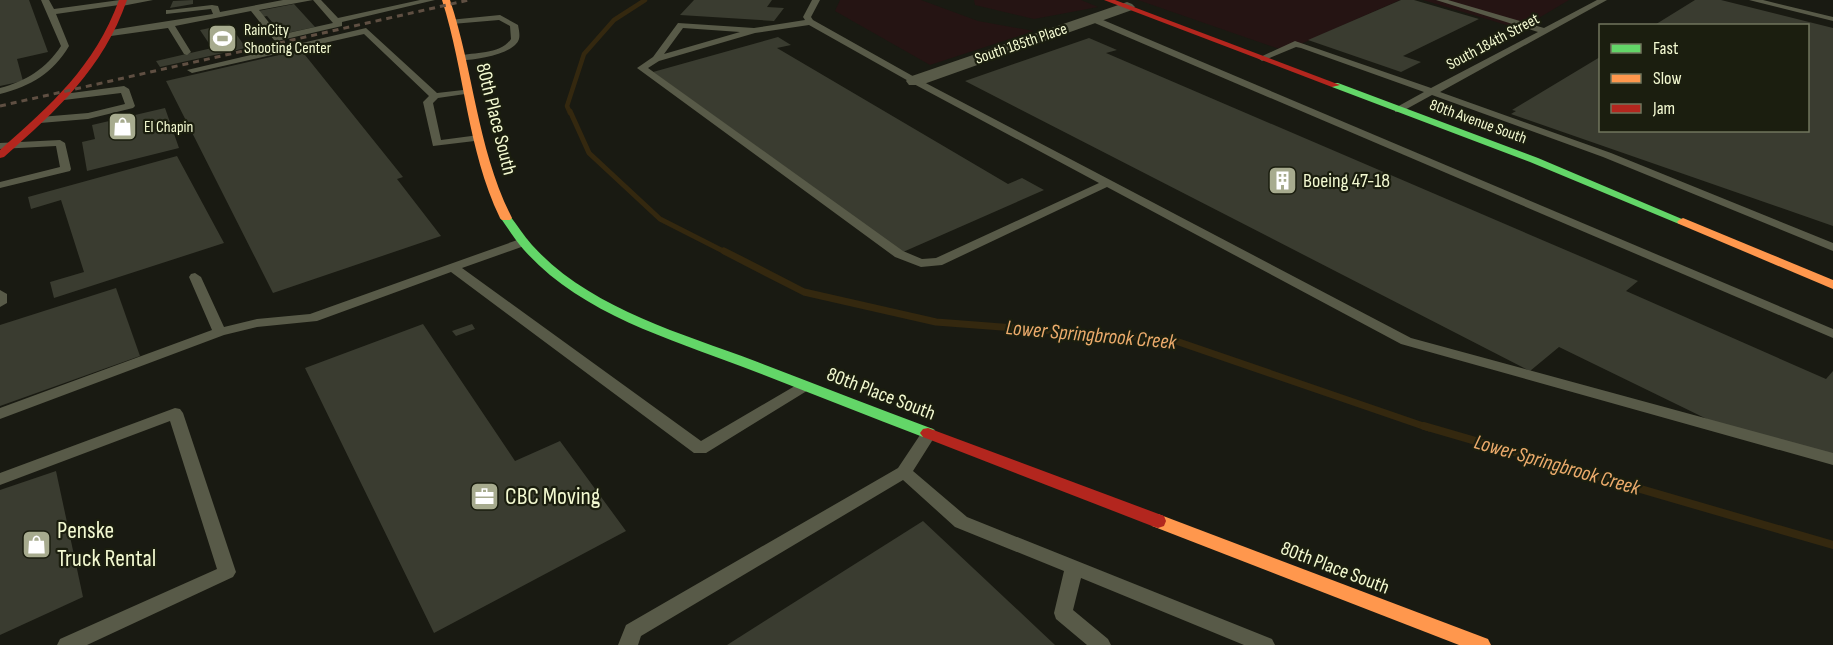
<svg xmlns="http://www.w3.org/2000/svg" width="1833" height="645" viewBox="0 0 1833 645" font-family="'Sofia Sans Condensed',sans-serif">
	<rect width="100%" height="100%" fill="#191a12"/>
	<g fill="#251413">
		<polygon points="840,0 921,0 978,21 1034,31 930,65 835,11"/>
		<polygon points="974,0 1081,0 1098,7 1034,19 975,5"/>
		<polygon points="1138,0 1400,0 1285,51"/>
		<polygon points="1423,0 1569,0 1520,29"/>
	</g>
	<g fill="none" stroke-linecap="round" stroke-linejoin="round">
		<polyline stroke="#34280f" stroke-width="4.5" points="570,113 567,106 584,54 614,20 645,0"/>
		<polyline stroke="#34280f" stroke-width="5" points="570,111 589,153 660,219 727,253"/>
		<polyline stroke="#34280f" stroke-width="7" points="724,251 804,292 936,322 1173,340 1429,428"/>
		<polyline stroke="#34280f" stroke-width="8" points="1424,426 1833,545"/>
	</g>
	<g fill="#3a3c30">
		<polygon points="0,0 29,0 48,52 17,59 23,81 0,86"/>
		<polygon points="193,0 193,4 170,8 173,1"/>
		<polygon points="694,0 772,0 767,7 784,8 774,21 680,15"/>
		<polygon points="1401,0 1414,0 1479,19 1403,56 1421,62 1401,72 1308,40"/>
		<polygon points="1695,0 1721,0 1833,28 1833,226 1511,114 1516,111 1512,110 1600,57 1600,130 1808,130 1808,26 1653,26"/>
		<polygon points="294,4 315,27 282,34 267,16 262,17 258,11"/>
		<polygon points="229,24 246,48 160,67 156,61 212,48 200,30"/>
		<polygon points="778,37 791,45 777,48 1008,184 1022,178 1044,190 903,252 653,72"/>
		<polygon points="1089,38 1117,50 1106,53 1638,281 1626,291 1826,379 1833,371 1833,454 1711,421 1559,347 1530,371 965,81"/>
		<polygon points="301,50 403,177 397,179 441,236 273,293 166,81"/>
		<polygon points="165,108 179,148 87,171 82,142 95,139 92,125"/>
		<polygon points="177,156 224,243 54,298 50,282 84,272 61,200 31,209 28,197"/>
		<polygon points="116,288 140,356 0,406 0,325"/>
		<polygon points="423,324 515,461 560,441 626,531 434,633 305,368"/>
		<polygon points="472,324 475,329 456,336 452,331"/>
		<polygon points="56,471 83,597 0,635 0,490"/>
		<polygon points="923,521 1055,645 727,645"/>
	</g>
	<g fill="none" stroke-linecap="round" stroke-linejoin="round">
		<g fill="#585a48" fill-rule="evenodd">
			<path d="M41,0H49L54,9L120,0H153L122,6L119,5L56,14L69,46C53,73 31,86 0,94V88C26,81 46,69 61,46Z"/>
			<polygon points="283,0 313,0 259,10 279,35 333,23 313,0 321,0 338,18 420,0 435,0 342,22 342,26 277,41 274,40 251,11 175,26 191,52 187,55 184,54 168,28 111,36 107,33 111,30 213,14 211,9 166,14 166,10 169,10 212,5 218,6 220,12"/>
			<path d="M812,0H820L811,17L813,20L918,79L1411,338L1833,453V465L1401,344L1107,187L942,265L921,267L895,257L637,68L653,57L678,23L754,28L805,20L803,17ZM809,25L912,83L1099,183L936,258L922,259L903,251L648,68L659,61L755,33ZM683,28L740,32L664,54Z"/>
			<polygon points="1436,0 1448,0 1544,28 1597,0 1607,0 1440,92 1611,153 1833,243 1833,251 1603,157 1432,95 1401,112 1395,112 1395,108 1424,92 1301,48 1296,47 1262,61 1258,58 1295,41 1431,88 1538,32"/>
			<polygon points="1749,0 1763,0 1833,17 1833,21"/>
			<path d="M500,15L518,25C519,30 520,35 519,39C514,55 472,61 458,60V56C475,52 500,55 511,39L510,26L499,20L452,24H449V20Z"/>
			<polygon points="1090,17 1096,17 1833,329 1833,338 1090,21"/>
			<polygon points="366,28 437,93 472,89 472,93 438,98 433,103 441,140 479,135 483,136 483,140 433,146 423,102 429,96 364,34 192,73 187,70"/>
			<polygon points="124,86 129,89 135,106 133,108 88,119 40,123 35,120 40,117 88,113 125,104 121,93 64,100 59,97 64,94"/>
			<polygon points="60,140 65,143 71,169 70,171 0,188 0,182 60,167 56,146 0,149 0,143"/>
			<polygon points="523,238 527,239 529,242 527,245 462,268 701,441 800,383 805,381 812,386 810,389 706,453 694,453 451,272 317,321 257,327 224,335 0,419 0,408 212,330 189,277 191,274 195,273 201,277 224,327 257,319 310,314"/>
			<polygon points="0,290 7,294 7,303 0,307"/>
			<polygon points="175,408 180,409 183,413 236,572 233,577 87,645 57,645 60,639 217,569 170,421 0,485 0,473"/>
			<polygon points="929,428 934,429 937,433 913,471 967,517 1272,639 1275,645 1244,645 1081,578 1073,610 1108,639 1111,645 1087,645 1056,619 1054,613 1064,571 955,527 903,480 641,636 638,645 618,645 626,625 898,468 924,429"/>
		</g>
		<polygon fill="#585a48" fill-rule="evenodd" points="1127,2 1132,4 1135,7 1132,10 921,85 909,85 906,81 909,77"/>
		<g fill="#63d668" fill-rule="evenodd">
			<polygon points="1332,83 1338,83 1538,158 1689,222 1687,224 1679,224 1530,162 1332,87"/>
			<path d="M506,214L510,216C517,225 524,236 532,245C589,308 678,332 755,361C815,384 874,407 933,429L936,433L933,437H923C863,414 803,390 743,367C667,338 580,313 524,250C516,241 509,230 502,220L500,218L502,216Z"/>
		</g>
		<g fill="#ff974d" fill-rule="evenodd">
			<path d="M442,0H450C474,72 477,149 512,218L510,220H502L500,218C467,149 465,72 442,0Z"/>
			<polygon points="1683,218 1833,280 1833,289 1679,224 1677,222 1679,220"/>
			<polygon points="1158,514 1488,639 1491,645 1459,645 1152,526 1150,521 1152,516"/>
		</g>
		<g fill="#b3261e" fill-rule="evenodd">
			<path d="M119,0H127C103,69 57,110 4,157L0,158V150C51,105 95,66 119,0Z"/>
			<polygon points="1104,0 1115,0 1340,85 1332,87"/>
			<polygon points="928,428 1164,516 1166,521 1164,526 1158,528 1152,526 923,437 920,433 923,429"/>
		</g>
		<polyline stroke="#5f4f42" stroke-width="3" stroke-dasharray="6 5" stroke-linecap="butt" points="0,106 469,0"/>
	</g>
	<defs>
		<symbol id="stadium-square" viewBox="-11 -11 22 22"><rect x="-9" y="-9" width="18" height="18" rx="4" fill="#a7ab8e" stroke="#1b1e0f"/><path d="M0-5a6.5 5 0 1 0 0 10a6.5 5 0 1 0 0-10ZM-3.5-1.8h7v3.6h-7Z" fill="#fff"/></symbol>
		<symbol id="shop-square" viewBox="-11 -11 22 22"><rect x="-9" y="-9" width="18" height="18" rx="4" fill="#a7ab8e" stroke="#1b1e0f"/><path d="M-5-2.5h2.3a2.7 3.5 0 0 1 5.4 0H5L5.5 6h-11ZM-1.5-2.5h3a1.5 2.3 0 0 0-3 0Z" fill="#fff"/></symbol>
		<symbol id="building-square" viewBox="-11 -11 22 22"><rect x="-9" y="-9" width="18" height="18" rx="4" fill="#a7ab8e" stroke="#1b1e0f"/><path d="M-4-6H4V6H1V3H-1V6H-4ZM-2.5-4.3h1.7v1.8h-1.7ZM.8-4.3h1.7v1.8H.8ZM-2.5-1h1.7V.8h-1.7ZM.8-1h1.7V.8H.8Z" fill="#fff"/></symbol>
		<symbol id="office-square" viewBox="-11 -11 22 22"><rect x="-9" y="-9" width="18" height="18" rx="4" fill="#a7ab8e" stroke="#1b1e0f"/><path d="M-6-3h4V-5.5h4V-3h4V5H-6ZM-1-4.5V-3h2v-1.5ZM-6 0V1H6V0Z" fill="#fff"/></symbol>
	</defs>
	<g fill-rule="evenodd">
		<use href="#stadium-square" x="206" y="22" width="33" height="33"/>
		<use href="#shop-square" x="106" y="110" width="33" height="33"/>
		<use href="#building-square" x="1266" y="164" width="33" height="33"/>
		<use href="#office-square" x="468" y="480" width="33" height="33"/>
		<use href="#shop-square" x="20" y="528" width="33" height="33"/>
	</g>
	<g text-anchor="middle" dominant-baseline="central" stroke-width="4.5" stroke-linejoin="round" paint-order="stroke">
		<g font-size="16" fill="#f3f9d1" stroke="#1b1e0f" text-anchor="start">
			<text x="244" y="30">RainCity<tspan x="244" dy="18">Shooting Center</tspan></text>
			<text x="144" y="127">El Chapin</text>
		</g>
		<g font-size="16" fill="#f3f9d1" stroke="#1b1e0f">
			<text transform="translate(1493 42) rotate(-28)">South 184th Street</text>
			<text transform="translate(1021 44) rotate(-19)">South 185th Place</text>
			<text transform="translate(1478 122) rotate(20)">80th Avenue South</text>
		</g>
		<g font-size="20" fill="#f3f9d1" stroke="#1b1e0f">
			<text transform="translate(496 119) rotate(76)">80th Place South</text>
			<text transform="translate(881 394) rotate(21)">80th Place South</text>
			<text transform="translate(1335 568) rotate(21)">80th Place South</text>
		</g>
		<g font-size="20" fill="#f3f9d1" stroke="#1b1e0f" text-anchor="start">
			<text x="1303" y="181">Boeing 47-18</text>
		</g>
		<g font-size="21" font-style="italic" fill="#ecab6c" stroke="#1b1e0f">
			<text transform="translate(1091 335) rotate(5)">Lower Springbrook Creek</text>
			<text transform="translate(1557 465) rotate(16)">Lower Springbrook Creek</text>
		</g>
		<g font-size="24" fill="#f3f9d1" stroke="#1b1e0f" text-anchor="start">
			<text x="505" y="496">CBC Moving</text>
			<text x="57" y="530">Penske<tspan x="57" dy="28">Truck Rental</tspan></text>
		</g>
	</g>
	<rect x="1599" y="24" width="210" height="108" fill="#1b1e0f" stroke="#71765d" stroke-width="1.5"/>
	<rect x="1611" y="44" width="30" height="9" fill="#63d668" stroke="#71765d" stroke-width="1.5"/>
	<text x="1653" y="54" font-size="18" fill="#f3f9d1">Fast</text>
	<rect x="1611" y="74" width="30" height="9" fill="#ff974d" stroke="#71765d" stroke-width="1.5"/>
	<text x="1653" y="84" font-size="18" fill="#f3f9d1">Slow</text>
	<rect x="1611" y="104" width="30" height="9" fill="#b3261e" stroke="#71765d" stroke-width="1.5"/>
	<text x="1653" y="114" font-size="18" fill="#f3f9d1">Jam</text>
</svg>
